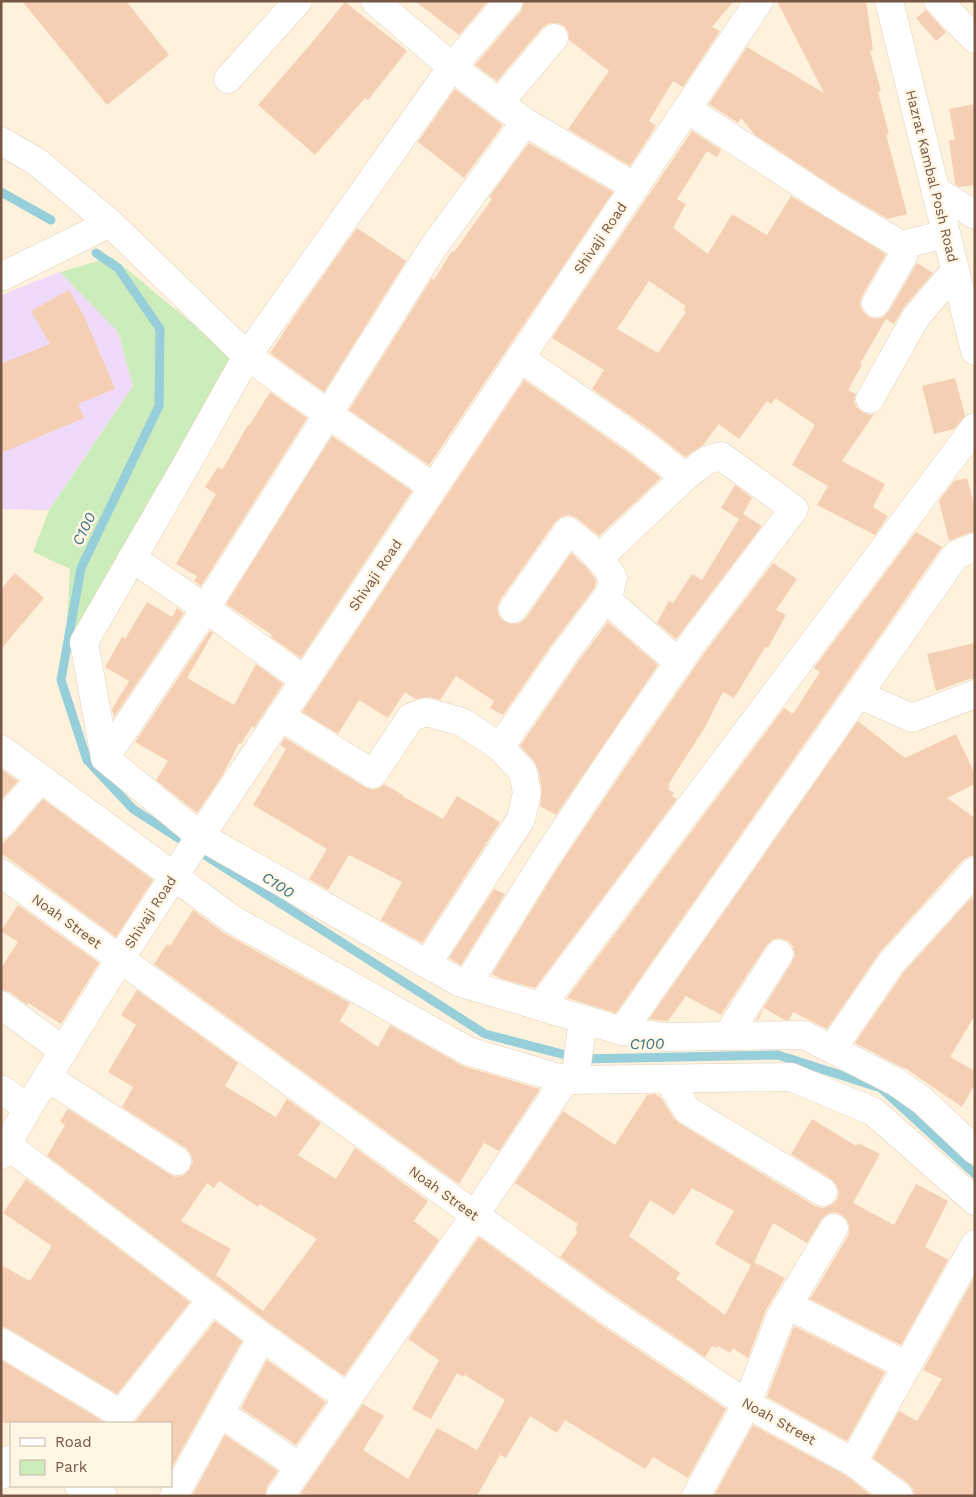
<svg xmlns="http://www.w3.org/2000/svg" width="976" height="1497" viewBox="0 0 976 1497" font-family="'Work Sans',sans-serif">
	<rect width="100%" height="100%" fill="#fef2dd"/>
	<polygon fill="#efdafa" points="60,272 118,332 133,386 49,510 1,509 1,295"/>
	<polygon fill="#cdecbb" points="112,257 232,356 65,657 70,569 33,552 49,510 133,386 118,332 60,272"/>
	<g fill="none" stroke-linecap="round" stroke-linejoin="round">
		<g stroke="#96ceda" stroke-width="9">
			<polyline points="1,192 51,220"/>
			<polyline points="96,253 118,268 160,329 159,406 81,568 61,680 87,760 133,809 485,1034 581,1059 778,1055 881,1088 975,1174"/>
		</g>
	</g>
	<g fill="#f5cfb3" fill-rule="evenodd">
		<polygon points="22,1 126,1 169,55 107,105"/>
		<polygon points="415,1 488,1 459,35"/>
		<polygon points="524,1 734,1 712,27 720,31 683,87 673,81 649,121 656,126 630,166 568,129 609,71 569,40 568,32 564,26 556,23 549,23 542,28 497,81 475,65 521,11"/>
		<polygon points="777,1 866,1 873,50 870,51 881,91 878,92 889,134 886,134 907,214 888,219 842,192 755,135 741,118 738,123 709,104 747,47 824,93"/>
		<polygon points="345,2 407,51 368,100 365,98 315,155 258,105 309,46"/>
		<polygon points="926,10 946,32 936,41 916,18"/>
		<polygon points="455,89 503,125 464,178 418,142"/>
		<polygon points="975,104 975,185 959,187 955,184 949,140 955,140 949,109"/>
		<path d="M692,131L721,150L717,157L707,151L677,199L686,204L673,228L708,254L732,214L767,235L791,196L886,254L862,296L860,304L862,310L869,317L877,319L883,317L889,311L917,263L933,273L904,307L894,324L886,319L860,364L862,365L848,390L856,394L854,400L856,407L862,412L870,415L874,414L842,461L885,484L873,507L888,516L875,535L817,505L828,486L792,465L815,425L775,398L771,404L767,401L739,439L719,424L703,445L685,457L651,430L592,389L604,370L552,338ZM649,281L686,306L683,310L686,312L658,353L617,329Z"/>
		<polygon points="529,143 613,192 429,465 349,410 432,278 434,280 452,251 454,252 492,199 489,197"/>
		<polygon points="357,228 406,261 324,392 270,353 296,314"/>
		<polygon points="69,290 85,318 115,389 78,404 84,418 1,453 1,364 50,344 31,311"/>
		<polygon points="955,378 965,416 954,429 934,434 922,386"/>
		<polygon points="524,380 633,456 661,478 599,536 577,518 569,515 561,517 555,522 500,600 497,608 499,616 504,621 511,624 520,623 526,618 571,553 587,568 596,580 595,587 552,644 503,715 490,708 494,701 456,676 440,700 430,697 415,699 405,692 388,718 359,700 338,734 302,712"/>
		<polygon points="270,392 307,418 201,586 194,581 197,576 176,564 216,494 205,487 218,467 222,470 248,425 249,426"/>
		<polygon points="332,436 412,491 301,658 271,637 272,635 226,604"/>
		<polygon points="967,478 975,509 975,532 969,533 949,541 939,501 954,481"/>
		<polygon points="735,485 752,498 743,514 762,526 676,639 657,623 669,601 673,603 692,574 702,580 739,519 721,508"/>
		<polygon points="916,532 942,547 616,1013 567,998 784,708 793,714 820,672 814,668"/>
		<polygon points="773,563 797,579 776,610 786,615 768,648 766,646 734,698 723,692 705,727 668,785 670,786 668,789 674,793 672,796 677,799 535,988 502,979 492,974 557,869 629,762 706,651"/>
		<polygon points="15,573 44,598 1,649 1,589"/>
		<polygon points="147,602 172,617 177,608 184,613 114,717 112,709 129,681 105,667 122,637 125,639"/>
		<polygon points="608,622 658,665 556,815 540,806 542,790 538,769 534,761 520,746 578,662"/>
		<polygon points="210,631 213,633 187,678 234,705 256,664 283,684 254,728 252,726 241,744 239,743 222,776 197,813 156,780 168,761 135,742"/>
		<polygon points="975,643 975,679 969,679 936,691 927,654"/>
		<polygon points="858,721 905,758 956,734 975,774 975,784 947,798 975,818 975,856 970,856 963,860 880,952 827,1029 793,1012 789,1020 785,1020 764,1008 758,1020 756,1020 792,962 795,955 793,946 788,941 780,938 772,940 766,946 721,1015 686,996 668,1021 649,1019"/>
		<polygon points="285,738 365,787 373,790 380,788 384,784 403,795 402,796 443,819 457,796 500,822 422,943 381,920 402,882 349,855 328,890 309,879 327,849 253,805 286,749 280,745"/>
		<polygon points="1,769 18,781 1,800"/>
		<polygon points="43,799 153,880 116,937 1,853 1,846 7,839 13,834"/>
		<polygon points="494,889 505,894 461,965 449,958"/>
		<polygon points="971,898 975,901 975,1015 950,1057 975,1071 975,1084 962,1107 905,1068 905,1069 855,1043 904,972"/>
		<polygon points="18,905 99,963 61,1024 28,1003 27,1005 10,992 1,990 1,968 18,942 1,931"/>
		<polygon points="193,910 224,933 350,1003 340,1021 378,1047 390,1025 463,1066 540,1089 499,1151 484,1143 459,1184 154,964 167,944 170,946"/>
		<path d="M137,990L238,1063L225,1086L276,1117L287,1099L321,1123L298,1155L336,1179L355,1148L428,1201L414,1221L439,1240L344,1376L271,1324L47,1156L65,1125L60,1121L68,1109L169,1174L176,1177L184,1175L190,1169L193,1161L191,1154L186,1148L122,1107L133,1087L108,1072L136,1025L121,1015ZM219,1181L258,1207L260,1204L317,1239L263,1311L216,1275L231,1249L181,1221L207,1183L214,1188Z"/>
		<path d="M655,1094L661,1098L674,1118L679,1123L815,1206L823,1208L831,1205L837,1200L839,1192L836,1184L831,1179L791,1154L812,1119L856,1146L858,1143L880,1154L853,1203L894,1225L916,1184L948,1201L925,1247L948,1260L901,1345L810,1299L848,1236L850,1228L847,1220L842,1215L835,1212L827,1214L821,1220L807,1243L773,1223L754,1262L785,1278L766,1310L748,1358L733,1348L730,1353L718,1346L717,1348L712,1346L705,1357L606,1290L560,1257L578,1232L575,1230L578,1224L515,1183L563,1111L615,1145L647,1095ZM692,1188L734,1211L715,1244L751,1265L725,1315L676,1279L680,1273L629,1236L650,1200L674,1215Z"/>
		<polygon points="26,1179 190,1302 117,1394 9,1329 1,1326 1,1265 30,1281 52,1246 3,1213"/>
		<polygon points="479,1237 588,1316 726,1409 688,1478 653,1457 645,1469 565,1420 557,1433 530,1416 506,1458 500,1455 477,1496 305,1496 301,1493 363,1404 384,1416 363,1450 408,1479 437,1428 477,1450 505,1400 465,1375 463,1377 457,1373 431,1419 412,1409 439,1360 408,1339"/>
		<polygon points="975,1276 975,1496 914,1496 913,1489 908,1483 873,1458 899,1411 917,1421 942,1379 923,1370"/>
		<polygon points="215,1321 242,1341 171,1469 171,1423 134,1423"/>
		<polygon points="794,1326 885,1372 847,1441 767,1397"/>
		<polygon points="1,1360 106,1423 1,1423"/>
		<polygon points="267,1360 326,1402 296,1445 241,1408"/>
		<polygon points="753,1425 845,1475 872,1496 714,1496"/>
		<polygon points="225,1435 278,1471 267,1487 265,1496 192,1496"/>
	</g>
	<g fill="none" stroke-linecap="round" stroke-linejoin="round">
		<defs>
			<g id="minor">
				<polyline points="375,1 452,67 525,122 635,187"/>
				<polyline points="509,1 452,67 247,356 185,467 84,642 105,758 200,836 459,982 622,1031 665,1037 804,1035 896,1082 923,1101 975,1150"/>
				<polyline points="889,1 975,351"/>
				<polyline points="938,1 975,39"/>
				<polyline points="228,79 298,1"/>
				<polyline points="499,103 554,38"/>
				<polyline points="687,109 834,205 901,245 903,256 876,303"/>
				<polyline points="1,141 37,162 110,223 247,356 328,414 433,487"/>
				<polyline points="935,190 975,215"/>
				<polyline points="901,245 946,234"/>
				<polyline points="1,277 110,223"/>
				<polyline points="520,358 642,443 685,477"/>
				<polyline points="870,399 916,317 955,271"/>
				<polyline points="132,558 205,608 304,680"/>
				<polyline points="606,599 679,663"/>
				<polyline points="858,694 912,718 975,694"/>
				<polyline points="280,716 373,774 411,717 426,712 462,722 500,747 523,772 527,793 521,819 427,964"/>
				<path d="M500,747L565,653L609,594L613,578C602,558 586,544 568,531L513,609"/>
				<polyline points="1,749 232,919 468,1051 565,1080"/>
				<polyline points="105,758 195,625 432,249 525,122"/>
				<polyline points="1,824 41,778"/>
				<polyline points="1,873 597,1303 747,1404 853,1462 899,1496"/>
				<polyline points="467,985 544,861 616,753 693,642 794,509 721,456 707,460 685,477 599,558"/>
				<polyline points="1,1005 64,1051"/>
				<polyline points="541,1006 975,427"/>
				<polyline points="622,1031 956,555 975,547"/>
				<polyline points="727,1036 779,954"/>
				<polyline points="832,1049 892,962 975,871"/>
				<polyline points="47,1077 177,1161"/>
				<polyline points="668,1079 687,1110 823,1192"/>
				<polyline points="575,1080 583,1019"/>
				<polyline points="1,1089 28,1108"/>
				<polyline points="7,1145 262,1337 348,1398"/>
				<polyline points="1,1155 28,1108 120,959 197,841 759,1"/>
				<polyline points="788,1305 907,1366"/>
				<polyline points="1,1342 121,1414 212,1299"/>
				<polyline points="220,1413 300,1467"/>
				<polyline points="853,1462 975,1244"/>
				<polyline points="1,1475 11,1459"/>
				<polyline points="79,1486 103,1496"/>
				<polyline points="174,1496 262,1337"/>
				<polyline points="280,1496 475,1215 565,1080 791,1077 874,1112 975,1201"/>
				<polyline points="696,1496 747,1404 781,1316 834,1228"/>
			</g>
		</defs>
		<use href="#minor" stroke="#e2ceb9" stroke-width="29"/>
		<use href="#minor" stroke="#fff" stroke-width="28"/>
	</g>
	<g text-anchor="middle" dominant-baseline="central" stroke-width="5" stroke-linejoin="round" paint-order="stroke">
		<g font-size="14" fill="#755744" stroke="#fff6e5">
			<text transform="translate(932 176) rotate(76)">Hazrat Kambal Posh Road</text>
			<text transform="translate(600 238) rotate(-56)">Shivaji Road</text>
			<text transform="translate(375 575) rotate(-56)">Shivaji Road</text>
			<text transform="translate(150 912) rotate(-57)">Shivaji Road</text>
			<text transform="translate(67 921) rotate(36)">Noah Street</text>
			<text transform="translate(444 1193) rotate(36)">Noah Street</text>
			<text transform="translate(779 1421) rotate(29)">Noah Street</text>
		</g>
		<g font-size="15" font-style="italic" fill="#3a7483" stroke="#fff6e5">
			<text transform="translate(84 529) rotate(-64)">C100</text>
			<text transform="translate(278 885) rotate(33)">C100</text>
			<text transform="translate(647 1044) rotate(-1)">C100</text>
		</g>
	</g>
	<rect width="976" height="1497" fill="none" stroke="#755744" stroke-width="5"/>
	<rect x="10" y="1422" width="162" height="65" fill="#fff6e5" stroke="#c8b6a5"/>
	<rect x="20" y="1438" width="25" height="8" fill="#ffffff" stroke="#c8b6a5"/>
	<text x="55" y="1447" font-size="15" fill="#755744">Road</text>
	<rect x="20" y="1460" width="25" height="15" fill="#cdecbb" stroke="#c8b6a5"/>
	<text x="55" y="1472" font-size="15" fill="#755744">Park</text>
</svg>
